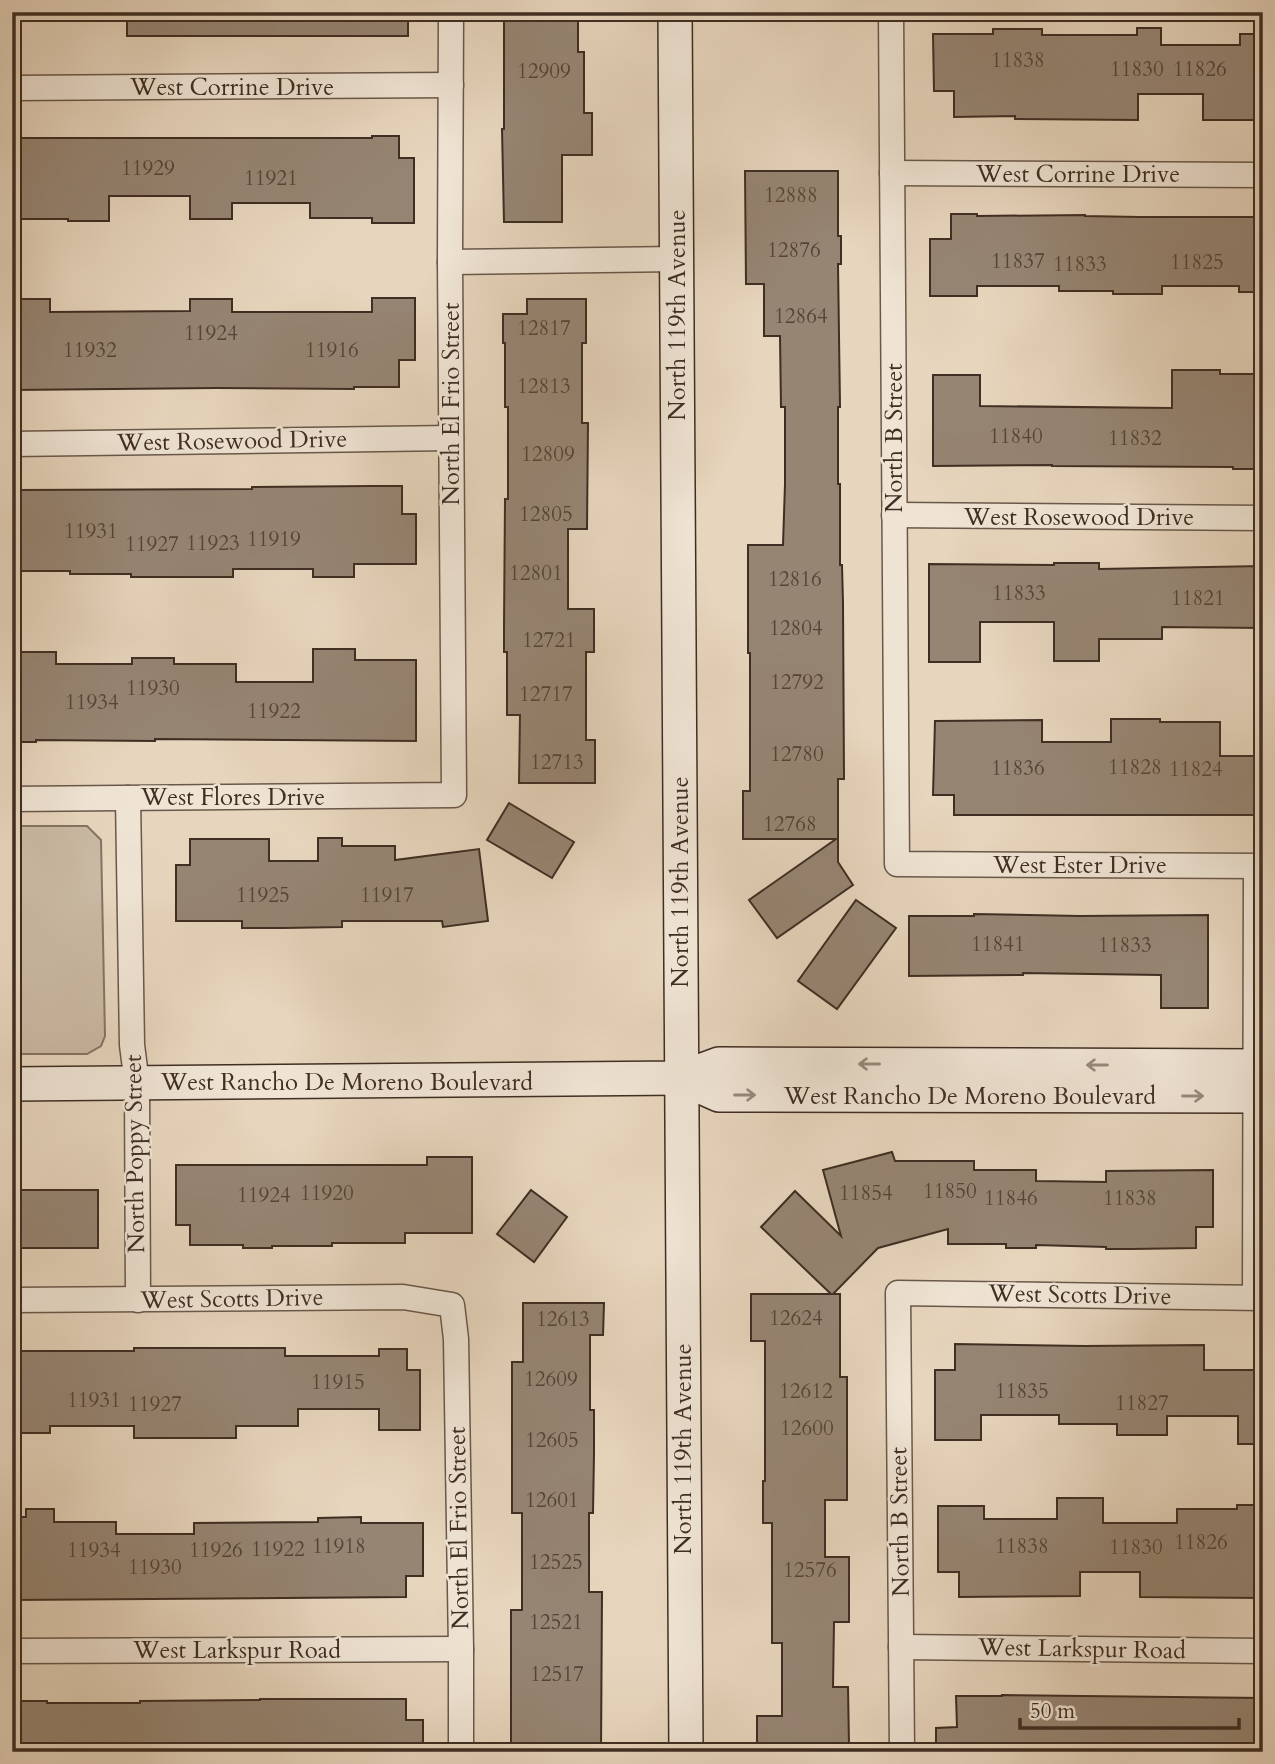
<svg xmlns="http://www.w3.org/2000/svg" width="1275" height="1764" viewBox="0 0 1275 1764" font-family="Cardo,serif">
	<rect width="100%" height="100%" fill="#e7d5bd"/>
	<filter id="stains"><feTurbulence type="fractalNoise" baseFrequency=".00286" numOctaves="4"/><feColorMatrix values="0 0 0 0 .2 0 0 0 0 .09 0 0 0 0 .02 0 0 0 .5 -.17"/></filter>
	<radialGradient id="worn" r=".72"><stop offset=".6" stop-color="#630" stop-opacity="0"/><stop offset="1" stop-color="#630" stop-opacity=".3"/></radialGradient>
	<polygon fill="#cab9a3" stroke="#847463" stroke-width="2" points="12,826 87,826 101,840 105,1036 101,1046 87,1054 12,1054"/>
	<g fill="#968573" stroke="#3f2e23" stroke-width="2">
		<rect x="127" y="12" width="281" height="24"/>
		<polygon points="504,12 578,12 578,52 584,52 584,113 592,113 592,155 562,155 562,222 504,222 502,129 504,129"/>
		<polygon points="1137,28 1161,28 1161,45 1240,45 1240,34 1263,34 1263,120 1203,120 1203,94 1138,94 1138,120 1015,119 1015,116 954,117 954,91 934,91 933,34 993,34 993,29 1042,29 1042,35 1137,35"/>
		<polygon points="372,136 399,136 399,158 414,158 414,223 372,223 372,218 310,218 310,203 232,203 232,219 190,219 190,196 109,196 109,221 68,221 68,219 12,219 12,138 372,138"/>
		<polygon points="745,171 838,171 838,236 841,236 841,264 838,264 840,407 838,407 838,484 840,484 840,565 842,565 843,603 844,779 838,779 838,862 853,885 777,938 749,900 836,839 743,839 743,791 750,791 750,653 748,653 748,545 783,545 785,484 785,407 781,407 780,336 764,336 764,284 746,284"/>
		<polygon points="951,214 977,214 977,216 1085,215 1085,216 1139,217 1263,217 1263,292 1239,292 1239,286 1162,286 1162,294 1113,294 1113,291 1059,291 1059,286 977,286 977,296 930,296 930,239 951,239"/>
		<polygon points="372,298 415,298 415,360 399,360 399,387 354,387 354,389 216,388 12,390 12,299 50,299 50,312 190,311 190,299 232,299 232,312 372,312"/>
		<polygon points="527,299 586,299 586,343 582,343 582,423 588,423 587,529 568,529 568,609 594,609 594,652 586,652 586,740 595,740 595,783 519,783 520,715 507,715 507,652 504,652 504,627 505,499 508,499 508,407 505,407 505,343 503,343 503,314 527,314"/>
		<polygon points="1172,370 1220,370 1220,374 1263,374 1262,469 1233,469 1233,467 1052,466 1052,465 933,466 933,375 980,375 980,406 1172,408"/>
		<polygon points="372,486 402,486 402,514 416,514 416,564 354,564 354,577 313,577 313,569 233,569 233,577 131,577 131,574 70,574 70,571 12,571 12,514 19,514 19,490 252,489 252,487"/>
		<polygon points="1054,563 1099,563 1099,569 1263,566 1263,628 1162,627 1162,639 1099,639 1099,661 1054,661 1054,622 980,622 980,662 929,662 929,564 1054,565"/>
		<polygon points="313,649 355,649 355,660 416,660 416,741 155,739 155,741 36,740 36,742 12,742 12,652 56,652 56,664 132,664 132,658 174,658 174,664 236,664 236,682 313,682"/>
		<polygon points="1111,719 1160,719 1160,722 1220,722 1220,756 1263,756 1263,815 954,815 954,795 933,795 935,721 1042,720 1042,742 1111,742"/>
		<polygon points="509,803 574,842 552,878 487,840"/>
		<polygon points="318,838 342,838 342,846 395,846 395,860 479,849 488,921 443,927 442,921 342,921 342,927 284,928 242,928 242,921 176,921 176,865 190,865 190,839 269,839 269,861 318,861"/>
		<polygon points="856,900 896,928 837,1009 798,981"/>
		<polygon points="974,914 1080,916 1208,915 1208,1008 1161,1008 1161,975 1023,973 1023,975 909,976 909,916 974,916"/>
		<polygon points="892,1152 895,1161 974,1161 974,1170 1036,1170 1036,1181 1106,1182 1106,1171 1213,1170 1213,1227 1196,1227 1196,1248 1132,1249 1106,1249 1106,1247 1036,1245 1036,1248 1006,1248 1006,1244 948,1244 948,1229 878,1248 833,1294 840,1294 840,1377 847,1377 847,1500 825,1500 825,1557 849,1557 849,1622 834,1622 833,1687 848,1687 849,1745 825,1745 825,1752 757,1752 757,1716 782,1716 782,1643 772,1643 772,1523 763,1523 763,1481 765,1481 765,1341 751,1341 751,1294 831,1294 761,1227 795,1191 841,1236 823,1170"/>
		<polygon points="427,1157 472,1157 472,1233 405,1233 405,1243 332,1243 332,1246 272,1246 272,1248 243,1248 243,1245 190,1245 190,1225 176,1225 176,1165 427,1165"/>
		<rect x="12" y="1190" width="86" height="58"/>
		<polygon points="531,1190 567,1217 534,1262 497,1234"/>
		<polygon points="523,1303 604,1303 603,1335 590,1335 590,1410 594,1410 594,1453 593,1513 589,1513 589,1592 602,1592 601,1752 511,1752 511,1610 522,1610 522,1513 512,1513 512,1362 523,1362"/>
		<polygon points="955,1344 1085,1346 1204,1345 1204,1370 1263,1370 1263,1444 1238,1444 1238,1416 1167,1416 1167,1435 1117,1435 1117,1424 1059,1424 1059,1415 981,1415 981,1440 935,1440 935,1370 955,1370"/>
		<polygon points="134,1348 285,1348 285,1356 379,1356 379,1349 407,1349 407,1370 420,1370 420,1430 379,1430 379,1409 298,1409 298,1426 236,1426 236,1438 134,1438 134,1426 50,1426 50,1433 12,1433 12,1351 134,1351"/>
		<polygon points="1057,1498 1103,1498 1103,1523 1177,1523 1177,1509 1237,1509 1237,1505 1263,1505 1263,1598 1140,1597 1140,1572 1080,1572 1080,1596 959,1597 959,1572 938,1572 938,1506 984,1506 984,1519 1057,1519"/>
		<polygon points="26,1509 54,1509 54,1522 116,1522 116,1534 194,1534 194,1523 318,1522 318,1518 361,1517 361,1523 423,1523 423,1576 406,1576 406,1597 12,1600 12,1517 26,1517"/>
		<polygon points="1002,1695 1263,1698 1263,1752 936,1752 936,1728 957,1727 956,1696 1002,1696"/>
		<polygon points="260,1699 406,1699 406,1720 423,1720 423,1752 21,1752 21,1701 47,1701 47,1703 140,1703 140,1701 260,1700"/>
	</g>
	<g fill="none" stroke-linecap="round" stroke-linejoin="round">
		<defs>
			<g id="street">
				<polyline points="891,12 897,864 1263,866"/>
				<polyline points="12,88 451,85"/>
				<polyline points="892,173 1263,175"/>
				<polyline points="450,262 677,259"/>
				<polyline points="12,444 451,438"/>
				<polyline points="894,515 1263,518"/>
				<polyline points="128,798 132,1045 137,1084 138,1300"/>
				<polyline points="12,799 454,795 450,262 451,12"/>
				<polyline points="1255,1297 1256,866"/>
				<polyline points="12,1300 403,1297 452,1305 456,1339 461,1649 461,1752"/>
				<polyline points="901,1647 1263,1651"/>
				<polyline points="12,1651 461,1649"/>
				<polyline points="902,1752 898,1293 1263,1298"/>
			</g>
			<g id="secondary">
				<polyline points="675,12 686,1752"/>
				<polyline points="681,1078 719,1095 1263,1096"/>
				<polyline points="12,1084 681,1078 719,1064 1263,1066"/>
			</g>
		</defs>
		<use href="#street" stroke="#69584a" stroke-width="27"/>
		<use href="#secondary" stroke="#3f2e23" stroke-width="36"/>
		<use href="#street" stroke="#efe4d4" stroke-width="24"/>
		<use href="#secondary" stroke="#efe4d4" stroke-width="33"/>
	</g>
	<defs><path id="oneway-shaft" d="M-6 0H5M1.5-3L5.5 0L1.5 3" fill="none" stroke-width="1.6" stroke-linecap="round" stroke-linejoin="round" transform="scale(1.75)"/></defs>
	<g stroke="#97897c">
		<use href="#oneway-shaft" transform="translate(869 1064) rotate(-180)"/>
		<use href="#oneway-shaft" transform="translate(1097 1065) rotate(-180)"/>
		<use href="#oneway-shaft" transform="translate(745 1095)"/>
		<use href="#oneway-shaft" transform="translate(1193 1096)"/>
	</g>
	<g text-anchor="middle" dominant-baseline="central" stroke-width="5" stroke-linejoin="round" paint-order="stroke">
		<g font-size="21" fill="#554437">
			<text x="1018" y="60">11838</text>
			<text x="1137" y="69">11830</text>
			<text x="1200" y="69">11826</text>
			<text x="544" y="71">12909</text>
			<text x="148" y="168">11929</text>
			<text x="271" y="178">11921</text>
			<text x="791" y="195">12888</text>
			<text x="794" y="250">12876</text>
			<text x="1018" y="261">11837</text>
			<text x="1197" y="262">11825</text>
			<text x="1080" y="264">11833</text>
			<text x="801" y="316">12864</text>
			<text x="544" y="328">12817</text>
			<text x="211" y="333">11924</text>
			<text x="90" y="350">11932</text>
			<text x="332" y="350">11916</text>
			<text x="544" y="386">12813</text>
			<text x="1016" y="436">11840</text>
			<text x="1135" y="438">11832</text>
			<text x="548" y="454">12809</text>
			<text x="546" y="514">12805</text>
			<text x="91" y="531">11931</text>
			<text x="274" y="539">11919</text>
			<text x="213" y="543">11923</text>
			<text x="152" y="544">11927</text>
			<text x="536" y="573">12801</text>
			<text x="795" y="579">12816</text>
			<text x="1019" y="593">11833</text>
			<text x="1198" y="598">11821</text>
			<text x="796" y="628">12804</text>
			<text x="549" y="640">12721</text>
			<text x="797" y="682">12792</text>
			<text x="153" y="688">11930</text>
			<text x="546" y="694">12717</text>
			<text x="92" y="702">11934</text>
			<text x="274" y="711">11922</text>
			<text x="797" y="754">12780</text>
			<text x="557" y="762">12713</text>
			<text x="1135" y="767">11828</text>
			<text x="1018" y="768">11836</text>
			<text x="1196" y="769">11824</text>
			<text x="790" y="824">12768</text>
			<text x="263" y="895">11925</text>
			<text x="387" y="895">11917</text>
			<text x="998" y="944">11841</text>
			<text x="1125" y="945">11833</text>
			<text x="950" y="1191">11850</text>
			<text x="327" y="1193">11920</text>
			<text x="866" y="1193">11854</text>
			<text x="264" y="1195">11924</text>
			<text x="1011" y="1198">11846</text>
			<text x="1130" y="1198">11838</text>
			<text x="796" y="1318">12624</text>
			<text x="563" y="1319">12613</text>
			<text x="551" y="1379">12609</text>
			<text x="338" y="1382">11915</text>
			<text x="806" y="1391">12612</text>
			<text x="1022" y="1391">11835</text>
			<text x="94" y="1400">11931</text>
			<text x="1142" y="1403">11827</text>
			<text x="155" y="1404">11927</text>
			<text x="807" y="1428">12600</text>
			<text x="552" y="1440">12605</text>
			<text x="552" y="1500">12601</text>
			<text x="1201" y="1542">11826</text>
			<text x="339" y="1546">11918</text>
			<text x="1022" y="1546">11838</text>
			<text x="1136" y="1547">11830</text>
			<text x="278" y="1549">11922</text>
			<text x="94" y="1550">11934</text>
			<text x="216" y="1550">11926</text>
			<text x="556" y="1562">12525</text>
			<text x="155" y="1567">11930</text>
			<text x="810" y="1570">12576</text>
			<text x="556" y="1622">12521</text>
			<text x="557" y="1674">12517</text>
		</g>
		<g font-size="24" fill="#3f2e23" stroke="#efe4d4">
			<text x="232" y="87">West Corrine Drive</text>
			<text x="1078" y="174">West Corrine Drive</text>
			<text transform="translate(677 315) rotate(-90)">North 119th Avenue</text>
			<text transform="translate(451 404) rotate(-90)">North El Frio Street</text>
			<text transform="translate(894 438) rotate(-90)">North B Street</text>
			<text transform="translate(232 441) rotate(-1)">West Rosewood Drive</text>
			<text x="1079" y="517">West Rosewood Drive</text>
			<text x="233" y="797">West Flores Drive</text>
			<text x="1080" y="865">West Ester Drive</text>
			<text transform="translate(680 882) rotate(-90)">North 119th Avenue</text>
			<text x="347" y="1082">West Rancho De Moreno Boulevard</text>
			<text x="970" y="1096">West Rancho De Moreno Boulevard</text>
			<text transform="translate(135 1154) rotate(-91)">North Poppy Street</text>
			<text transform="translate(1080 1295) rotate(1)">West Scotts Drive</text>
			<text transform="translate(232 1299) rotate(-1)">West Scotts Drive</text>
			<text transform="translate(683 1449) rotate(-90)">North 119th Avenue</text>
			<text transform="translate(900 1522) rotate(-91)">North B Street</text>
			<text transform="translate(459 1528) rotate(-91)">North El Frio Street</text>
			<text transform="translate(1082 1649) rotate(1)">West Larkspur Road</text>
			<text x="237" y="1650">West Larkspur Road</text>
		</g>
	</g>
	<rect width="1275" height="1764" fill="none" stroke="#e7d5bd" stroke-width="42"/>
	<rect x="14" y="14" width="1247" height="1736" fill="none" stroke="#3f2e23" stroke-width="3.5"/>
	<rect x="21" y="21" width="1233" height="1722" fill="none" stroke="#3f2e23" stroke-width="2"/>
	<path d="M1020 1718v10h219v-10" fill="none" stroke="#3f2e23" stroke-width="3.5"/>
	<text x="1030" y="1718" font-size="21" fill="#3f2e23" stroke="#efe4d4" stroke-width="5" paint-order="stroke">50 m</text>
	<rect width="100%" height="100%" filter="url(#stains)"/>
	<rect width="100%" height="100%" fill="url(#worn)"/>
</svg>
